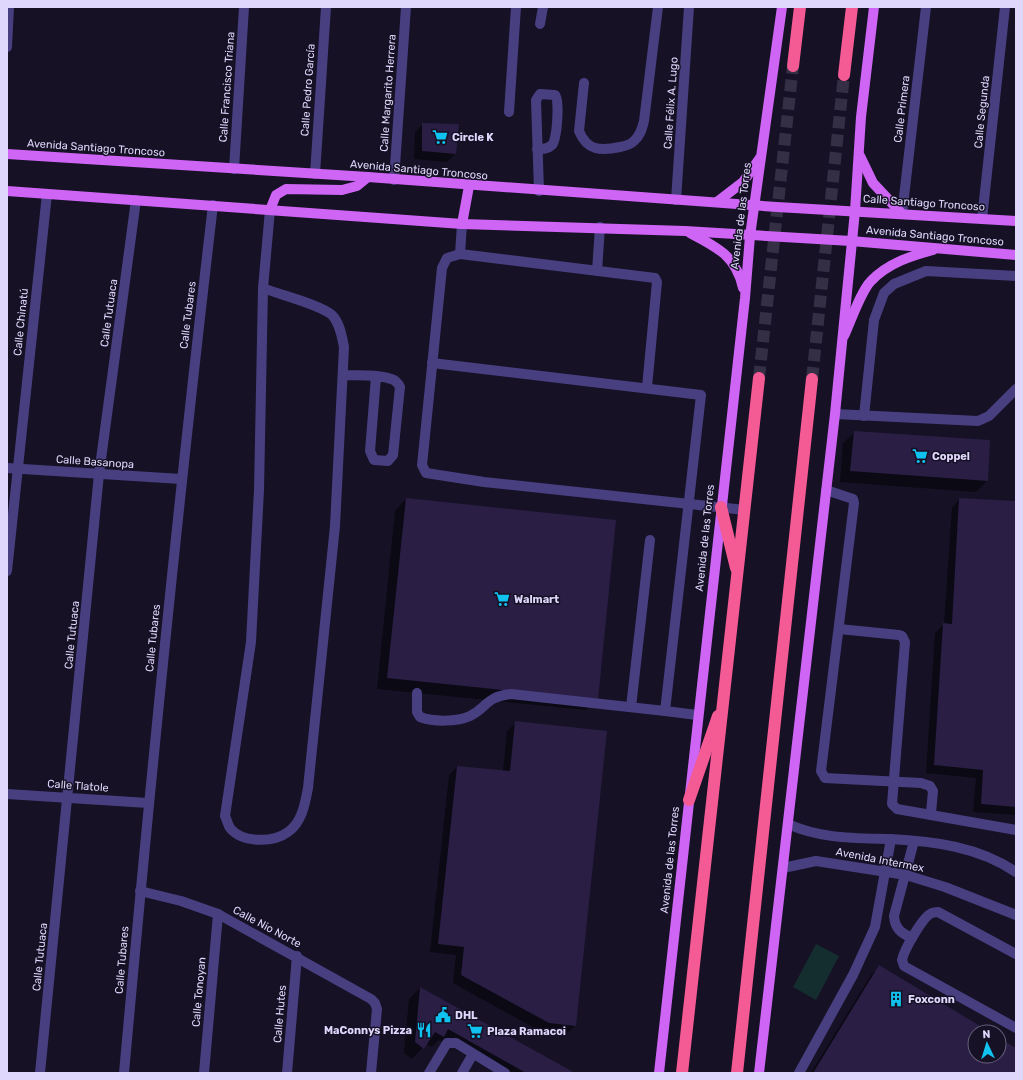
<svg xmlns="http://www.w3.org/2000/svg" width="1023" height="1080" viewBox="0 0 1023 1080" font-family="Rubik,sans-serif">
	<rect width="100%" height="100%" fill="#161125"/>
	<polygon fill="#142d2e" points="816,944 839,956 816,1000 793,987"/>
	<g fill="#0007">
		<polygon points="423,124 455,154 447,162 414,159 415,132"/>
		<polygon points="855,432 987,481 976,492 840,482 843,443"/>
		<polygon points="406,499 597,699 586,710 377,689 395,511"/>
		<polygon points="960,499 1016,502 1016,815 973,812 976,778 926,773 935,633 944,624 952,507"/>
		<polygon points="516,723 575,1026 566,1034 540,1031 453,983 456,955 430,952 449,775 457,767 503,771 507,731"/>
		<polygon points="879,967 988,1032 975,1032 975,1056 999,1056 999,1039 1016,1049 1016,1073 811,1073 871,975"/>
		<polygon points="420,988 573,1073 496,1073 439,1040 432,1047 426,1044 412,1059 404,1053 409,999"/>
	</g>
	<g fill="#2a1e45">
		<polygon points="422,123 459,124 456,154 422,151"/>
		<polygon points="854,431 990,440 988,481 850,471"/>
		<polygon points="406,498 616,520 598,700 387,678"/>
		<polygon points="959,498 1016,501 1016,807 981,804 983,770 934,765 943,623 952,624"/>
		<polygon points="515,721 607,731 576,1026 549,1023 461,975 464,947 438,944 457,766 510,771"/>
		<polygon points="879,965 990,1032 975,1032 975,1056 999,1056 999,1038 1016,1048 1016,1073 813,1073"/>
		<polygon points="420,987 575,1073 526,1073 448,1029 444,1037 435,1032 424,1049 415,1042"/>
	</g>
	<g fill="none" stroke-linecap="round" stroke-linejoin="round">
		<g stroke="#342f45" stroke-width="12" stroke-dasharray="12 6" stroke-linecap="butt">
			<polyline points="759,378 793,66"/>
			<polyline points="812,379 844,75"/>
		</g>
		<g stroke="#483f81" stroke-width="10">
			<polyline points="540,24 543,7"/>
			<polyline points="7,47 9,7"/>
			<path d="M584,83L579,131C587,151 601,151 620,147C625,146 630,145 634,141C640,136 642,129 644,121L658,7"/>
			<polyline points="509,112 516,7"/>
			<path d="M537,149C543,149 548,149 552,145C557,139 560,100 555,95L540,94L536,100L539,191"/>
			<polyline points="234,169 244,7"/>
			<polyline points="315,174 326,7"/>
			<polyline points="394,180 406,7"/>
			<polyline points="676,200 689,7"/>
			<polyline points="902,214 926,7"/>
			<polyline points="982,219 1005,7"/>
			<polyline points="462,224 460,254 447,258 442,268 422,465 426,473 484,482 745,510"/>
			<polyline points="460,254 655,278 657,282 647,387"/>
			<polyline points="597,271 600,227"/>
			<path d="M263,288C280,295 319,304 332,315C340,323 342,337 344,347L335,526L308,788C305,804 302,822 288,832C273,843 242,843 230,828C228,825 227,820 225,816L251,642L259,490L263,288L270,210"/>
			<polyline points="432,363 701,395 665,711 697,715"/>
			<path d="M343,375C358,376 377,374 391,379C396,380 398,383 400,387L393,455L388,461L374,460L370,451L376,377"/>
			<polyline points="835,414 978,421 989,416 1016,389"/>
			<polyline points="864,416 874,320 884,293 894,284 926,271 1016,276"/>
			<polyline points="7,468 181,479"/>
			<polyline points="826,490 853,499 854,503 821,771 825,778 921,783 930,786 933,791 931,813"/>
			<polyline points="7,571 47,194"/>
			<polyline points="839,629 899,635 902,636 905,642 892,804 897,809 1016,830"/>
			<path d="M417,693V712L420,717C433,722 457,722 470,716C488,707 485,697 511,694L665,711"/>
			<polyline points="631,707 650,540"/>
			<polyline points="7,794 148,803"/>
			<path d="M788,824C821,839 855,838 890,839C934,841 979,847 1016,872"/>
			<polyline points="783,868 816,861 906,875 945,887 1016,915"/>
			<polyline points="140,891 181,901 218,914 371,999 375,1003 377,1009 371,1073"/>
			<path d="M912,938C901,933 895,929 894,916L914,841"/>
			<path d="M1016,954L938,912C936,912 934,912 932,913C923,916 904,950 902,960L904,966L1016,1028"/>
			<polyline points="40,1073 99,474 136,200"/>
			<path d="M124,1073C150,783 179,494 213,205"/>
			<polyline points="204,1073 218,914"/>
			<polyline points="287,1073 297,956"/>
			<polyline points="429,1073 447,1043 456,1043 505,1073"/>
			<polyline points="462,1073 473,1054"/>
			<polyline points="799,1073 853,975 875,927 891,839"/>
		</g>
		<g stroke="#ce65f5" stroke-width="10">
			<polyline points="7,154 368,177 777,207 1016,221"/>
			<polyline points="860,156 873,183 902,214"/>
			<polyline points="7,191 462,224 685,231 851,241 1016,255"/>
			<polyline points="717,202 743,182 760,158"/>
			<polyline points="270,210 276,195 286,189 342,190 357,186 368,177"/>
			<polyline points="462,224 469,186"/>
			<path d="M690,233C717,247 736,256 743,288"/>
			<path d="M844,336C851,321 861,291 871,281C888,263 911,256 933,250"/>
			<polyline points="659,1073 745,298 750,236 782,7"/>
			<polyline points="759,1073 835,414 855,211 861,117 874,7"/>
		</g>
		<g stroke="#f45a94" stroke-width="12">
			<polyline points="793,66 800,7"/>
			<polyline points="844,75 852,7"/>
			<polyline points="721,507 736,568"/>
			<polyline points="689,800 718,716"/>
			<polyline points="682,1073 759,378"/>
			<polyline points="737,1073 812,379"/>
		</g>
	</g>
	<defs>
		<symbol id="supermarket-bare" viewBox="-9 -9 18 18"><path d="M-6-5.5h2.5l.6 2H6L4.5 2H-2.5L-4.4-4H-6ZM-1.5 3.2a1.3 1.3 0 1 0 .1 0ZM3 3.2a1.3 1.3 0 1 0 .1 0Z" fill="#10c2ef" stroke="#161125" stroke-width="2.5" paint-order="stroke"/></symbol>
		<symbol id="building-bare" viewBox="-9 -9 18 18"><path d="M-4-6H4V6H1V3H-1V6H-4ZM-2.5-4.3h1.7v1.8h-1.7ZM.8-4.3h1.7v1.8H.8ZM-2.5-1h1.7V.8h-1.7ZM.8-1h1.7V.8H.8Z" fill="#10c2ef" stroke="#161125" stroke-width="2.5" paint-order="stroke"/></symbol>
		<symbol id="civic-bare" viewBox="-9 -9 18 18"><path d="M-.6-6.5H3V-4.5H.6V-3L4-1V1h2V6H-6V1h2V-1L-.6-3ZM-1.2 2.5V6h2.4V2.5Z" fill="#10c2ef" stroke="#161125" stroke-width="2.5" paint-order="stroke"/></symbol>
		<symbol id="restaurant-bare" viewBox="-9 -9 18 18"><path d="M-5-6h1v4h1v-4h1v4h1v-4h1v5L-1.5 .5V6h-2V.5L-5-1ZM5-6V6H3V1.5H1.5Q1.5-4 5-6Z" fill="#10c2ef" stroke="#161125" stroke-width="2.5" paint-order="stroke"/></symbol>
	</defs>
	<g fill-rule="evenodd">
		<use href="#supermarket-bare" x="429" y="126" width="22" height="22"/>
		<use href="#supermarket-bare" x="909" y="445" width="22" height="22"/>
		<use href="#supermarket-bare" x="491" y="588" width="22" height="22"/>
		<use href="#building-bare" x="885" y="988" width="22" height="22"/>
		<use href="#civic-bare" x="432" y="1004" width="22" height="22"/>
		<use href="#restaurant-bare" x="413" y="1019" width="22" height="22"/>
		<use href="#supermarket-bare" x="464" y="1020" width="22" height="22"/>
	</g>
	<g text-anchor="middle" dominant-baseline="central" stroke-width="3" stroke-linejoin="round" paint-order="stroke">
		<g font-size="11" fill="#dfd7fc" stroke="#161125">
			<text transform="translate(227 87) rotate(-86)">Calle Francisco Triana</text>
			<text transform="translate(308 90) rotate(-86)">Calle Pedro García</text>
			<text transform="translate(388 93) rotate(-86)">Calle Margarito Herrera</text>
			<text transform="translate(671 103) rotate(-86)">Calle Félix A. Lugo</text>
			<text transform="translate(902 109) rotate(-83)">Calle Primera</text>
			<text transform="translate(982 112) rotate(-84)">Calle Segunda</text>
			<text transform="translate(96 148) rotate(4)">Avenida Santiago Troncoso</text>
			<text transform="translate(419 170) rotate(5)">Avenida Santiago Troncoso</text>
			<text transform="translate(924 203) rotate(4)">Calle Santiago Troncoso</text>
			<text transform="translate(741 216) rotate(-83)">Avenida de las Torres</text>
			<text transform="translate(935 236) rotate(5)">Avenida Santiago Troncoso</text>
			<text transform="translate(109 313) rotate(-82)">Calle Tutuaca</text>
			<text transform="translate(188 315) rotate(-83)">Calle Tubares</text>
			<text transform="translate(21 322) rotate(-84)">Calle Chinatú</text>
			<text transform="translate(95 462) rotate(4)">Calle Basanopa</text>
			<text transform="translate(705 538) rotate(-84)">Avenida de las Torres</text>
			<text transform="translate(72 635) rotate(-84)">Calle Tutuaca</text>
			<text transform="translate(153 638) rotate(-84)">Calle Tubares</text>
			<text transform="translate(78 786) rotate(4)">Calle Tlatole</text>
			<text transform="translate(670 860) rotate(-84)">Avenida de las Torres</text>
			<text transform="translate(880 860) rotate(11)">Avenida Intermex</text>
			<text transform="translate(267 927) rotate(28)">Calle Nio Norte</text>
			<text transform="translate(40 957) rotate(-84)">Calle Tutuaca</text>
			<text transform="translate(122 960) rotate(-85)">Calle Tubares</text>
			<text transform="translate(199 992) rotate(-85)">Calle Tonoyan</text>
			<text transform="translate(280 1014) rotate(-85)">Calle Hutes</text>
		</g>
		<g font-size="11" font-weight="bold" fill="#dfd7fc" stroke="#161125" text-anchor="start">
			<text x="452" y="137">Circle K</text>
			<text x="932" y="456">Coppel</text>
			<text x="514" y="599">Walmart</text>
			<text x="908" y="999">Foxconn</text>
			<text x="455" y="1015">DHL</text>
			<text x="412" y="1030" text-anchor="end">MaConnys Pizza</text>
			<text x="487" y="1031">Plaza Ramacoi</text>
		</g>
	</g>
	<rect width="1023" height="1080" fill="none" stroke="#dfd7fc" stroke-width="16"/>
	<g transform="translate(987 1044) rotate(356)"><circle r="19" fill="#161125" stroke="#66607b"/>
	<path d="M0-3L7 15L0 10L-7 15Z" fill="#10c2ef"/>
	<text y="-6" font-size="11" font-weight="bold" text-anchor="middle" fill="#dfd7fc">N</text>
	</g>
</svg>
